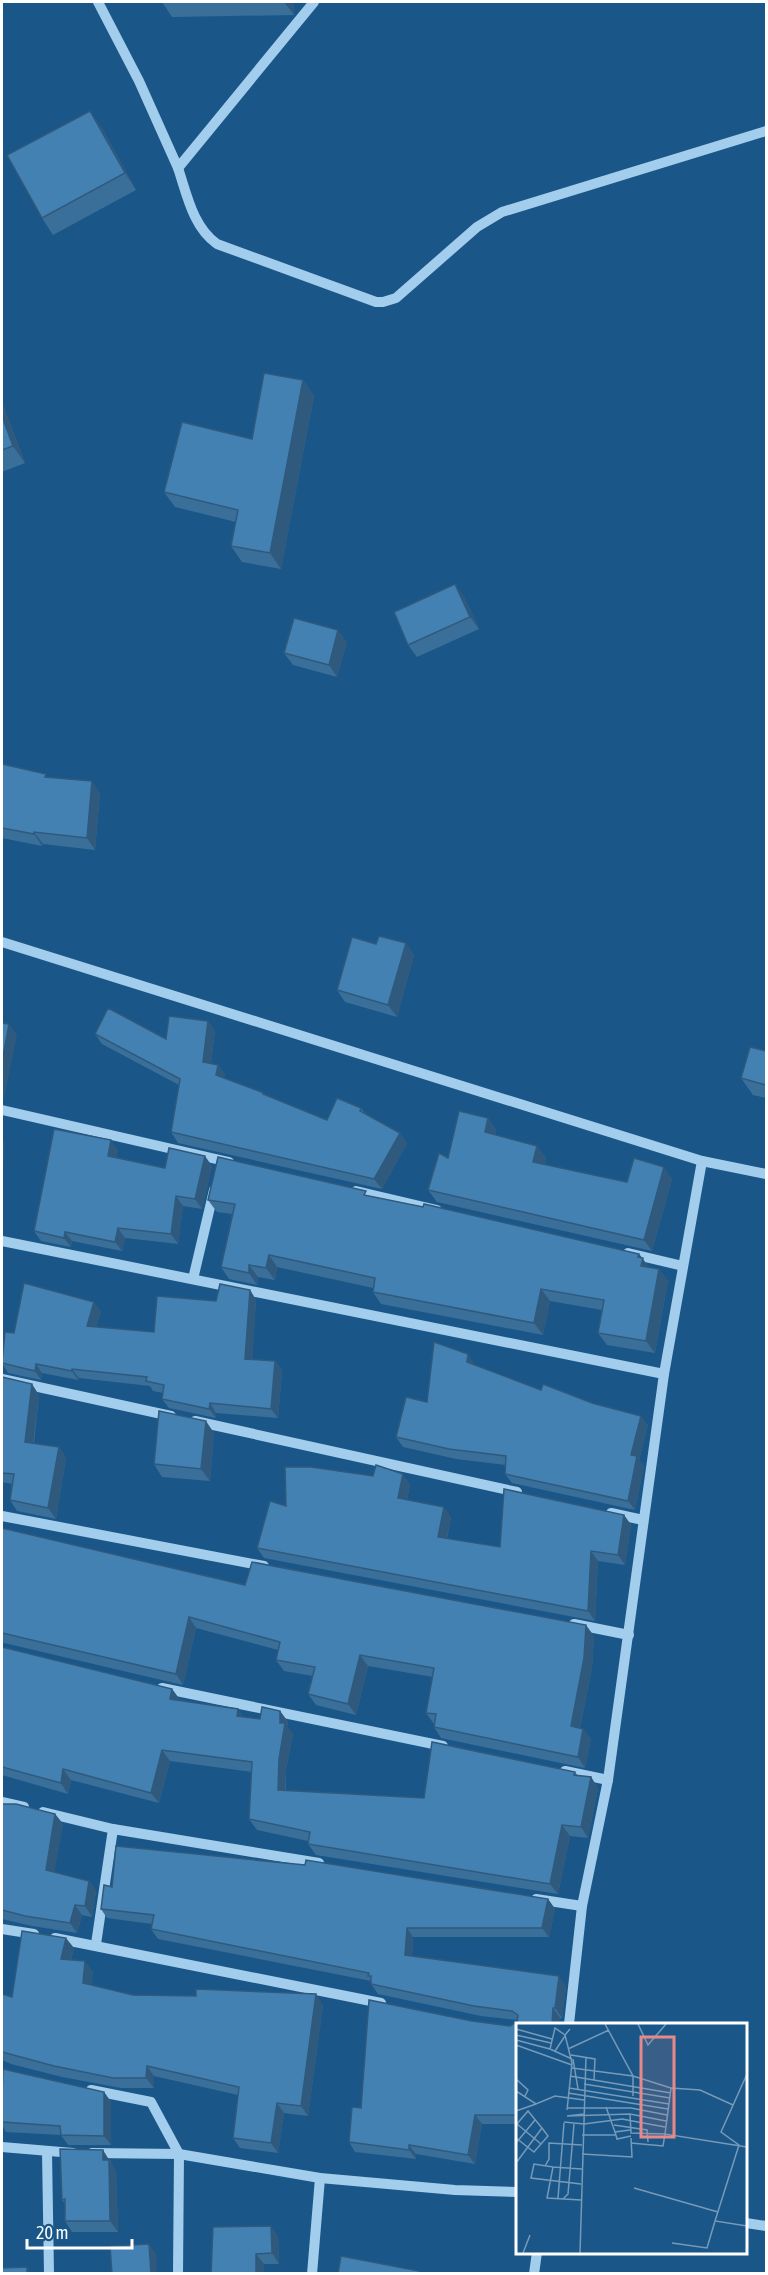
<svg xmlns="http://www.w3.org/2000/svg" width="768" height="2275" viewBox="0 0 768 2275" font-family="'Asap Condensed',sans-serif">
	<rect width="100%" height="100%" fill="#1a5788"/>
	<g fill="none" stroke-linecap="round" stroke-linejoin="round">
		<g stroke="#a3cded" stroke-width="10">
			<polyline points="98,2 139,81 178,168 314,2"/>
			<path d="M178,168C187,195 193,227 217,244L376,302H383L396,298L477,227L502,212L766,131"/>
			<polyline points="2,942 702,1161 664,1374 608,1780 582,1906 569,2024"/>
			<polyline points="2,1110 229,1162"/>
			<polyline points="702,1161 766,1174"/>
			<polyline points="356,1191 437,1210"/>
			<polyline points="2,1241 664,1374"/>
			<polyline points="628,1253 683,1266"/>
			<polyline points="193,1279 214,1190"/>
			<polyline points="2,1379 171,1416"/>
			<polyline points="195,1421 517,1492"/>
			<polyline points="611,1513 643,1520"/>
			<polyline points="2,1516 264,1566"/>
			<polyline points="574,1624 629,1635"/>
			<polyline points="162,1688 443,1746"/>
			<polyline points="565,1771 608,1780"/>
			<polyline points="2,1802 24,1807"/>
			<polyline points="43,1812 113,1829 319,1863"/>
			<polyline points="536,1899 582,1906"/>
			<polyline points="2,1929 34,1934"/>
			<polyline points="55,1938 381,2003"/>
			<polyline points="96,1944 113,1829"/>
			<polyline points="91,2090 151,2102 179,2154 178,2274"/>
			<polyline points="2,2147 73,2153"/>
			<polyline points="47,2152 49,2274"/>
			<polyline points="92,2153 179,2154 320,2178 455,2190 518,2192"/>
			<polyline points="746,2223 766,2226"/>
			<polyline points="312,2274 320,2178"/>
			<polyline points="534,2274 537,2252"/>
		</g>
	</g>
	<g fill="#3a6f99">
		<polygon points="162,2 293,2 294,15 172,17"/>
		<polygon points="102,128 136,190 53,235 42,218"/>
		<polygon points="303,380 314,396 281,569 242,562 231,546 236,522 175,507 164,492 252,439"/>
		<polygon points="2,402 25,463 2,472"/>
		<polygon points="464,597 479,629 417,657 408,645"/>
		<polygon points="347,642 337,677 293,665 284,653"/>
		<polygon points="2,764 100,793 95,850 43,844 42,846 2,838"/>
		<polygon points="414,955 397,1017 345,1002 337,990"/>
		<polygon points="208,1021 215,1031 211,1064 218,1065 225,1075 224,1078 327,1120 361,1108 366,1114 407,1143 382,1189 178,1143 171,1132 179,1085 102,1044 95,1034 166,1039"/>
		<polygon points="766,1051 766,1098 753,1095 741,1078"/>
		<polygon points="488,1118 496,1130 495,1135 537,1146 546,1158 544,1165 627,1182 672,1179 652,1251 437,1202 428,1190 448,1158"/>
		<polygon points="118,1150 116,1157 165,1168 212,1166 202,1209 183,1206 178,1244 125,1238 122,1251 72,1241 71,1247 41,1241 34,1231"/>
		<polygon points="369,1196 639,1254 649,1267 659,1269 668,1281 655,1353 607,1345 598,1333 602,1310 550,1301 543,1335 381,1304 373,1292 373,1288 277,1267 275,1280 258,1277 257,1285 229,1279 221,1267 232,1214 217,1212 208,1200"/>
		<polygon points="250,1290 256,1300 252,1359 275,1361 282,1370 278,1418 216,1413 216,1418 169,1408 162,1399 163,1393 153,1391 150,1386 79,1378 78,1380 42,1373 41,1380 8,1373 2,1363 14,1333 101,1311 96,1327 154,1332 216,1301"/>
		<polygon points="468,1354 474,1365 541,1390 648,1425 639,1460 644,1466 635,1510 512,1483 505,1474 506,1465 456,1459 403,1447 396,1437"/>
		<polygon points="2,1377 39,1395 34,1443 59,1447 66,1458 56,1519 17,1511 10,1500 12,1484 2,1482"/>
		<polygon points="214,1433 210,1481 162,1477 154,1464"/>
		<polygon points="410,1484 407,1500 451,1517 447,1539 500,1547 624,1515 631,1525 625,1565 598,1561 595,1621 264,1558 257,1548"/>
		<polygon points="2,1528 245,1585 594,1636 592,1668 580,1728 583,1729 591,1739 585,1768 441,1738 434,1727 434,1724 426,1713 433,1677 368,1666 356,1715 316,1705 308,1694 313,1676 284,1671 276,1660 278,1650 196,1628 183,1685 4,1643 2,1643"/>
		<polygon points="2,1647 172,1689 180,1700 180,1701 238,1709 243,1717 260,1719 280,1711 288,1722 287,1727 293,1734 286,1770 286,1790 424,1798 575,1772 578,1776 591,1777 598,1788 588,1838 570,1836 558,1894 316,1855 308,1844 308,1841 257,1830 249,1819 252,1772 170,1761 159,1803 71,1780 68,1794 2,1775"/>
		<polygon points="2,1804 55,1814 63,1824 54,1872 89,1881 96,1891 92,1917 82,1915 77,1933 32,1926 2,1919"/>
		<polygon points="112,1887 548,1899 555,1909 549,1937 413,1937 412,1956 566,1986 562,2018 518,2025 518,2124 482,2124 475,2164 416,2154 416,2159 355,2152 349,2142 361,2108 472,2021 510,2026 517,2022 518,2020 481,2016 378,1994 371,1984 371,1981 158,1939 151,1929 152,1924 107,1918 101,1909"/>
		<polygon points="74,1948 71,1960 93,1972 91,1985 133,1995 323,2005 308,2116 284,2113 278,2153 240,2148 233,2138 238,2095 154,2076 154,2088 121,2088 62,2077 11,2064 2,2060 2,1994 12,1997"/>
		<polygon points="104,2092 111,2102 111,2145 68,2145 61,2135 6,2132 2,2125 2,2122"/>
		<polygon points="111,2160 111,2163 116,2171 118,2232 72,2232 65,2221 65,2204 62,2200"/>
		<polygon points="278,2236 279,2264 264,2264 264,2274 211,2274"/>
	</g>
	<g fill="#2f5a7d">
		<polygon points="284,2 293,2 294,15"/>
		<polygon points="90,111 102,128 136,190 125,173"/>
		<polygon points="303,380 314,396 281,569 270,553"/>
		<polygon points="2,402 25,463 13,446 2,416"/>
		<polygon points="455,584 464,597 479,629 470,617"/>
		<polygon points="338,630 347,642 337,677 329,665"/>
		<polygon points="92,781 100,793 95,850 87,838"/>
		<polygon points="34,832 43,844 42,846 34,834"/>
		<polygon points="406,943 414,955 397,1017 388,1005"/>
		<polygon points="208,1021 215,1031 210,1072 203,1062"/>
		<polygon points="9,1024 17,1035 3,1103 2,1100 2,1062"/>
		<polygon points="218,1065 225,1075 223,1086 216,1075"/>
		<polygon points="488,1118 496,1130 493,1143 485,1132"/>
		<polygon points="400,1133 407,1143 382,1189 374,1179"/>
		<polygon points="2,1139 5,1144 2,1183"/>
		<polygon points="111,1140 118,1150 115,1165 108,1156"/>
		<polygon points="537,1146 546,1158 541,1174 533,1162"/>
		<polygon points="205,1156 212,1166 202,1209 195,1199"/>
		<polygon points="664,1167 672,1179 652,1251 644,1240"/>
		<polygon points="176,1196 183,1206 178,1244 171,1234"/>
		<polygon points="118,1228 125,1238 122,1251 115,1242"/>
		<polygon points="65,1232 72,1241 71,1247 64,1238"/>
		<polygon points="639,1254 651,1270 641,1266 638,1257"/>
		<polygon points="269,1255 277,1267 275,1280 266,1268"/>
		<polygon points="249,1265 258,1277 257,1285 249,1273"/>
		<polygon points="659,1269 668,1281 655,1353 646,1341"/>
		<polygon points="541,1289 550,1301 543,1335 534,1323"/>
		<polygon points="250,1290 256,1300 252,1368 245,1359"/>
		<polygon points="94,1302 101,1311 94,1336 87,1326"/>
		<polygon points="468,1354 474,1364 473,1372 467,1362"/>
		<polygon points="275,1361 282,1370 278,1418 271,1409"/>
		<polygon points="36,1364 42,1373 41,1380 35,1371"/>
		<polygon points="72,1369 79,1378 78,1380 72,1371"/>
		<polygon points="32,1384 39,1395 32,1452 25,1442"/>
		<polygon points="210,1403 216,1413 216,1418 209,1409"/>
		<polygon points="641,1416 648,1425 639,1460 644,1466 635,1510 628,1501 631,1455"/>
		<polygon points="206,1421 214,1433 210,1481 201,1469"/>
		<polygon points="59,1447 66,1458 56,1519 48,1508"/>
		<polygon points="403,1474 410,1484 405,1508 398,1498"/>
		<polygon points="444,1507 451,1517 445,1547 438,1537"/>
		<polygon points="624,1515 631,1525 625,1565 618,1555"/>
		<polygon points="591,1551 598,1561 595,1621 588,1611"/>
		<polygon points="189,1617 196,1628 183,1685 176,1674"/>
		<polygon points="586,1625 594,1636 592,1668 578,1737 571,1726"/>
		<polygon points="360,1655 368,1666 356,1715 348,1704"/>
		<polygon points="172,1689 180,1700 178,1710 170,1699"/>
		<polygon points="238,1709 245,1720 237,1716"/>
		<polygon points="280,1711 288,1722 287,1727 293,1734 286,1770 285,1800 278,1790"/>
		<polygon points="583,1729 591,1739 585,1768 578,1757"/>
		<polygon points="162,1750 170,1761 159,1803 151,1793"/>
		<polygon points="63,1769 71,1780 68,1794 61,1783"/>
		<polygon points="591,1777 598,1788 588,1838 581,1827"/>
		<polygon points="55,1814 63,1824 53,1880 46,1870"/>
		<polygon points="562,1825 570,1836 558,1894 550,1884"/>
		<polygon points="89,1881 96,1891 92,1917 85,1906"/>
		<polygon points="548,1899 555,1909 549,1937 542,1928"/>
		<polygon points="75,1905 82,1915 77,1933 70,1923"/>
		<polygon points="407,1928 413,1937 411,1965 405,1955"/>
		<polygon points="66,1938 74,1948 68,1969 61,1959"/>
		<polygon points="85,1961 93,1972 90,1993 83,1983"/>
		<polygon points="559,1976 566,1986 562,2018 555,2008"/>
		<polygon points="316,1994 323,2005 308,2116 301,2106"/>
		<polygon points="553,2008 560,2018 559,2025 552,2025"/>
		<polygon points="147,2066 154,2076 154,2088 146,2078"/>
		<polygon points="104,2092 111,2102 111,2145 104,2136"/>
		<polygon points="277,2103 284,2113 278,2153 271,2143"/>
		<polygon points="475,2115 482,2124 475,2164 468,2155"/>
		<polygon points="409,2145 416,2154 416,2159 409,2150"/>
		<polygon points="103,2150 116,2171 118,2232 110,2221 103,2160"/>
		<polygon points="271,2226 278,2236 279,2264 272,2253"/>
		<polygon points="149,2244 156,2254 157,2274 151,2274"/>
		<polygon points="256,2254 264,2264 264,2274 256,2274"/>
		<polygon points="27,2267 31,2274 27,2274"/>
	</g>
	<g fill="#4381b2" stroke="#2f5a7d" stroke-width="1.5">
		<polygon points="90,111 125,173 42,218 7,155"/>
		<polygon points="264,373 303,380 270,553 231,546 238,510 164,492 182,422 252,439"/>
		<polygon points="2,416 13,446 2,450"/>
		<polygon points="455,584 470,617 408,645 394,612"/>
		<polygon points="294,618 338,630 329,665 284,653"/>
		<polygon points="2,764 46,774 45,777 92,781 87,838 34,832 34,834 2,828"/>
		<polygon points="379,936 406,943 388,1005 337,990 352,937 376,944"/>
		<polygon points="108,1008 166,1039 169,1016 208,1021 203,1062 218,1065 216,1075 264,1093 263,1094 327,1120 337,1098 361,1108 360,1111 400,1133 374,1179 171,1132 180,1079 95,1034"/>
		<polygon points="2,1023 9,1024 2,1062"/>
		<polygon points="750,1047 766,1051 766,1085 741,1078"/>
		<polygon points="459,1111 488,1118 485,1132 537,1146 533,1162 627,1182 634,1158 664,1167 644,1240 428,1190 439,1153 448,1158"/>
		<polygon points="54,1129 111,1140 108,1156 165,1168 169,1148 205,1156 195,1199 176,1196 171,1234 118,1228 115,1242 65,1232 64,1238 34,1231"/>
		<polygon points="218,1157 366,1191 364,1195 423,1207 424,1204 639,1254 638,1257 643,1258 641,1266 659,1269 646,1341 598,1333 604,1300 541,1289 534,1323 373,1292 375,1278 269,1255 266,1268 249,1265 249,1273 221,1267 235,1204 208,1200"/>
		<polygon points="24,1283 94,1302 87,1326 154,1332 157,1296 216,1301 220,1284 250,1290 245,1359 275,1361 271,1409 210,1403 209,1409 162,1399 164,1385 146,1381 147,1377 72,1369 72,1371 36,1364 35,1371 2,1363 5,1332 14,1333"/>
		<polygon points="434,1342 468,1354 467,1362 541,1390 543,1384 592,1403 641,1416 631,1455 637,1456 628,1501 505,1474 506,1456 449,1449 396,1437 406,1397 427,1402"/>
		<polygon points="2,1377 32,1384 25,1442 59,1447 48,1508 10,1500 14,1474 2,1473"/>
		<polygon points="159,1411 206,1421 201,1469 154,1464"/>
		<polygon points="376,1465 403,1474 398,1498 444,1507 438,1537 500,1547 504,1489 624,1515 618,1555 591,1551 588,1611 257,1548 270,1501 286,1506 285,1467 311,1467 373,1476"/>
		<polygon points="2,1528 245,1585 252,1562 586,1625 584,1658 571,1726 583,1729 578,1757 434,1727 436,1714 426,1713 434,1668 360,1655 348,1704 308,1694 315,1667 276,1660 280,1642 189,1617 176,1674 2,1633"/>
		<polygon points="2,1647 172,1689 170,1699 238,1709 237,1716 260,1719 262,1707 280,1711 280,1723 285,1723 279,1759 278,1790 424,1798 432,1742 575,1772 574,1775 591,1777 581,1827 562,1825 550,1884 308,1844 310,1832 249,1819 252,1762 162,1750 151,1793 63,1769 61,1783 2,1767"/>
		<polygon points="2,1804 16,1804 55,1814 46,1870 89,1881 85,1906 75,1905 70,1923 25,1916 2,1910"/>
		<polygon points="116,1846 305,1865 306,1860 548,1899 542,1928 407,1928 405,1955 559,1976 555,2008 553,2008 552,2025 518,2025 518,2115 475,2115 468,2155 409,2145 409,2150 349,2142 352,2107 361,2108 369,2000 472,2021 510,2026 517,2022 518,2015 512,2011 474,2006 371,1984 371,1976 368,1976 369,1973 151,1929 154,1915 101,1909 104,1885 112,1887"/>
		<polygon points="22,1931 66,1938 61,1959 85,1961 83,1983 133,1995 196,1996 196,1989 316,1994 301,2106 277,2103 271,2143 233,2138 239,2087 147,2066 146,2078 113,2078 54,2066 2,2052 2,1994 12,1997"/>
		<polygon points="3,2069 104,2092 104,2136 61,2135 60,2126 2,2122 2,2095"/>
		<polygon points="60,2149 103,2150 103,2160 109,2160 110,2221 65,2221 65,2199 62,2200"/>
		<polygon points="271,2226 272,2253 256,2254 256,2274 211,2274 213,2227"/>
		<polygon points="149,2244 151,2274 112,2274 110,2246"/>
		<polygon points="341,2256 419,2271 419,2274 338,2274"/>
		<polygon points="27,2267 27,2274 2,2274 2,2268"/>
	</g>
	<g transform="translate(516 2023)">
		<rect width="231" height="231" fill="#1a5788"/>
		<path fill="none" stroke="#769ab8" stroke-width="1.5" d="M89,1L117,53V73M122,1L132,22L150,1M0,6L36,16M0,12L35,20M0,17L34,26L39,5L49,12M0,22L56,42M34,26L56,36M52,26L93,7M39,28L49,13M55,32L79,36L78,57M57,36L62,66M56,45L117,53L155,65L149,111L115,110L114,91M231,51L205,109L223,122L199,198L231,203M54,53L155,70M0,56L12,67L9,73M68,61L154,75M53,65L153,81M155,65L184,67L217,82M0,68L20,81L39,73L68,77M52,70L152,86M90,84L99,109M52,85H115L151,92M51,87L56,40L49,12L54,6M0,88L20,81M68,91L51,93L114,91L150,98M48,99L68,101L106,96L149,104M1,101L25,121M0,102L12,88L26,105L0,140M98,102L131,107L132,119M114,107L99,109L101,116L115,113M66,112H100M0,115L18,129L32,113L26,105M0,120L19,97M115,120L147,123L149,111L231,124M66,131L116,134L115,115M29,143L33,136V120L66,122M37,144L18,141L15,155L65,161M118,165L202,189M42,175L48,100M47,176L52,171L58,101M65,177L31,175L37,144L66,146M156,220L191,225L199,198M7,230L14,212M64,230L70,34"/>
		<path fill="#e88989" fill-opacity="0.15" stroke="#e88989" stroke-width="3" d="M125,14H158V114H125Z"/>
		<rect width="231" height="231" fill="none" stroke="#fff" stroke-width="3"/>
	</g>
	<rect width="768" height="2275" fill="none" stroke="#ffffff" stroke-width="6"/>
	<path d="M27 2239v9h105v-9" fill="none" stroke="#ffffff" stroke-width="3"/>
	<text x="36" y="2239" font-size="18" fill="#ffffff" stroke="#1a5788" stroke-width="4.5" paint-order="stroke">20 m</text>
</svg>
